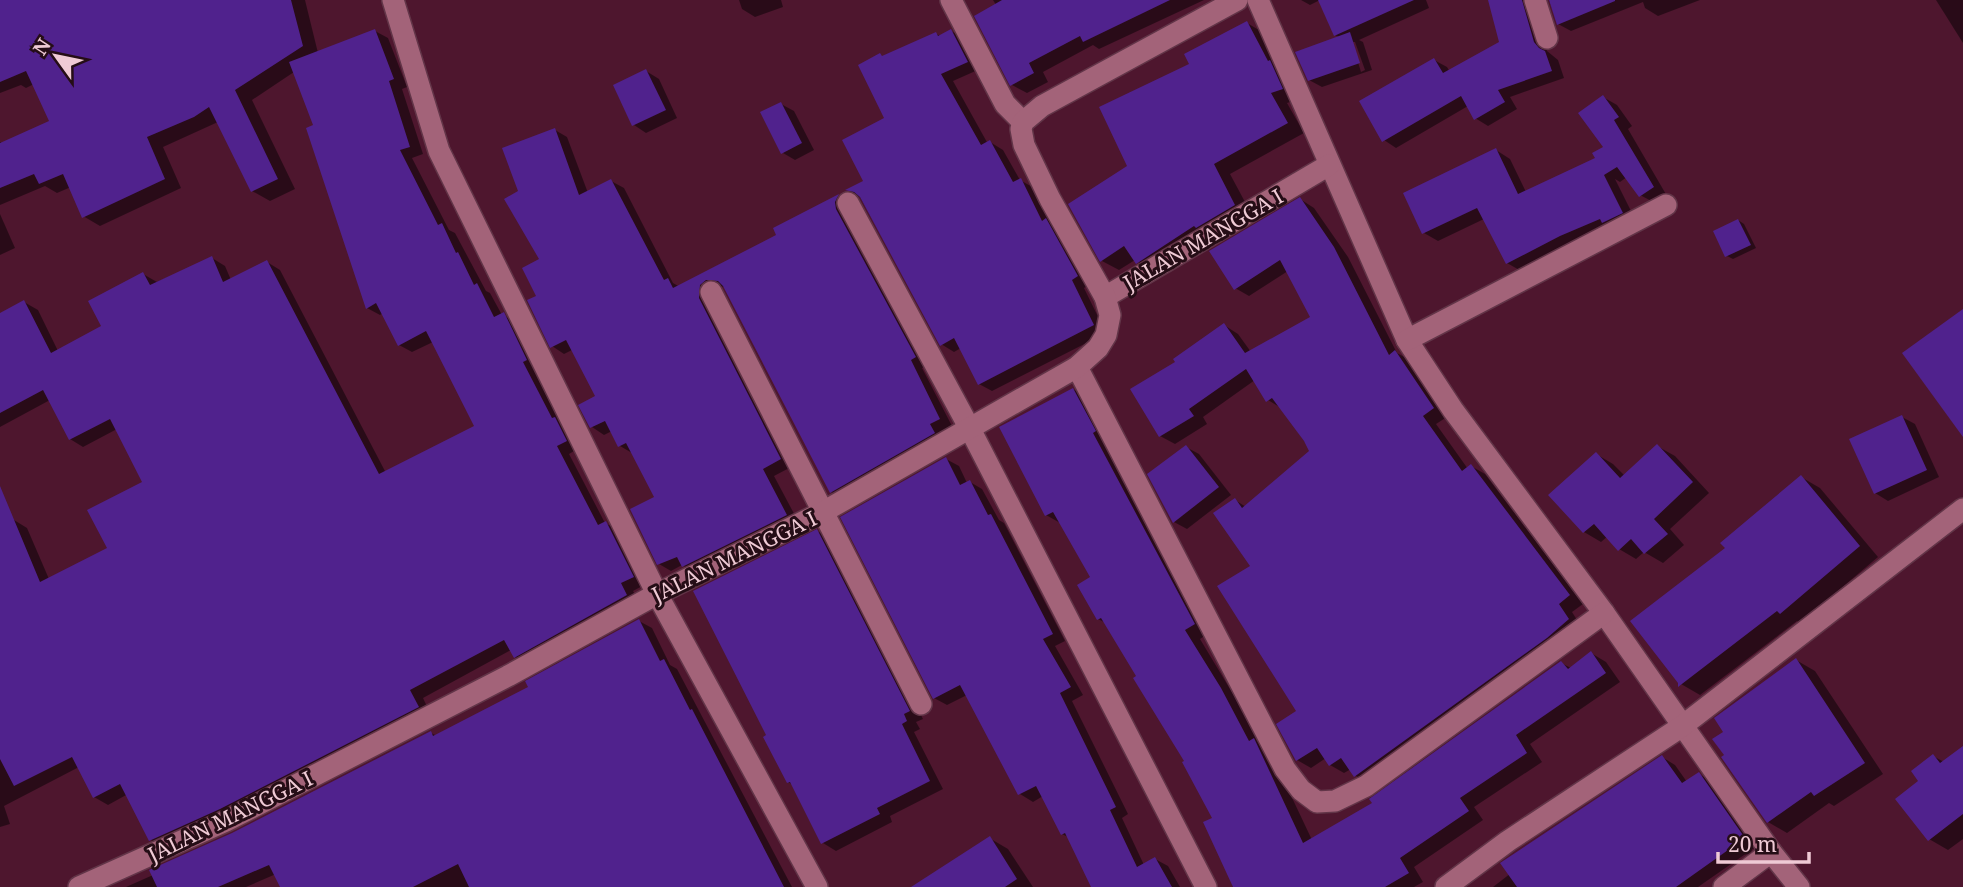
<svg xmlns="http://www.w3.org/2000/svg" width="1963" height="887" viewBox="0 0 1963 887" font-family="'Noto Serif',serif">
	<rect width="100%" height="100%" fill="#4e162e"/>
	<g fill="#0007" fill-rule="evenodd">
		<polygon points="0,0 305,0 318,53 375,31 388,38 407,87 402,89 423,154 412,158 449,230 455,233 486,291 490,293 502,315 517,322 579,448 569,454 605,523 620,531 646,584 633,591 640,603 528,664 515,657 511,650 423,698 431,715 164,848 151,840 128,794 108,805 94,797 79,767 4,806 10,824 0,827 0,497 14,520 27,528 49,579 109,549 144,483 117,429 83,447 70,439 50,400 0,427 0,315 24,302 38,310 58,351 104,327 143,274 157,282 212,258 225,266 231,280 267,262 280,270 386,473 476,426 433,342 412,352 399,345 383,313 380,315 367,308 315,126 294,72 252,100 295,189 270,201 252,191 218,122 163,147 181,188 100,226 83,216 71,187 57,193 45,186 0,205 0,142 2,143 51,122 34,84 26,88 21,85 0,93"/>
		<polygon points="739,0 781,0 783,7 755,17 742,9"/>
		<polygon points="993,0 1204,0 1099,49 1093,45 1043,72 1048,82 1027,93 1012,85 996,5"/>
		<path d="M1301,0H1426L1429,8L1359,40L1363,42L1372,70L1322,87L1309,80L1341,38L1335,35L1320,0L1310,5ZM1352,42H1355L1365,70L1361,72Z"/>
		<polygon points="1490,0 1538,0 1535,12 1547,51 1558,60 1564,78 1510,97 1517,109 1488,126 1475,118 1468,106 1396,148 1384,140 1434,60 1447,67 1450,72 1502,42"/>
		<polygon points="1549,0 1700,0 1658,16 1645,8 1643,2 1571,31 1558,24"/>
		<polygon points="1936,0 1963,0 1963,43"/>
		<polygon points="1247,23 1264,33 1299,99 1287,103 1304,133 1230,174 1252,215 1154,272 1135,260 1119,270 1102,261 1129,166 1191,65"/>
		<polygon points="951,31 964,38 980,69 953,81 988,144 990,142 1003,150 1020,180 1034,188 1090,284 1084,288 1106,333 992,391 979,384 961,348 954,352 941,344 860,197 849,191 865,182 887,119 880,55 884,57 936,34 941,36"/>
		<polygon points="646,71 659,79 677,118 646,133 634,125"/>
		<polygon points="1603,97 1617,105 1632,126 1628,129 1667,196 1655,203 1640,195 1627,177 1620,182 1615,179 1636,221 1521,271 1507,263 1484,219 1438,241 1424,233 1496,150 1510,159 1526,192 1597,159 1605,147"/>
		<polygon points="781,104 794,111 814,150 795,160 783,153"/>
		<polygon points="555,130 567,137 588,193 611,181 624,188 673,283 680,287 779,236 775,229 839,196 851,202 928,365 922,368 952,426 942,431 947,440 844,499 831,492 725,287 719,286 793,466 774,476 799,523 696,573 682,565 671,571 659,564 656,498 632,453 620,446 612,431 604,435 592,427 597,397 572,350 564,354 552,346 538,297 542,260 520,192"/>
		<polygon points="1300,199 1314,208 1348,257 1397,353 1410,360 1447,417 1436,424 1468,469 1471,466 1485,474 1583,604 1572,612 1582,628 1370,784 1356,776 1351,769 1344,773 1330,765 1326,758 1311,768 1297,760 1298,712 1252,566 1235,500 1246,507 1312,452 1281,408 1268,400 1255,380 1203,417 1207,424 1175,444 1160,436 1178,363 1224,325 1238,334 1251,352 1312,317 1288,271 1249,296 1235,288"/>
		<polygon points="0,214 15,248 0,255"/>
		<polygon points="1738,220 1744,224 1756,248 1733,259 1727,256"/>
		<polygon points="1073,389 1088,398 1209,633 1200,639 1236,699 1259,743 1269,749 1312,840 1375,803 1561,663 1571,668 1591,653 1606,662 1620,682 1530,744 1542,762 1474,807 1483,820 1414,867 1423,882 1414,887 1233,887 1214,819 1186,761 1106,623 1098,619 1093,578 1062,524 1046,515"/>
		<polygon points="1902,417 1915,424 1939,477 1888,501 1875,493"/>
		<polygon points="1657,446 1675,456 1709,493 1670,529 1684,545 1663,563 1644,552 1636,559 1619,549 1608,536 1601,542 1584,532 1596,454 1613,464 1625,476"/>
		<polygon points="1186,447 1199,454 1231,495 1187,529 1174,522"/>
		<polygon points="946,459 959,466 967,483 970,482 982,489 999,520 1004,523 1065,641 1055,646 1083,695 1072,701 1128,814 1122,818 1144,865 1155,859 1168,866 1180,887 1092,887 1070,838 1062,834 1043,796 1033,802 1020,794 967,695 947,705 934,698"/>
		<polygon points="1801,477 1820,488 1878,557 1800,623 1797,621 1700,695 1681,684 1727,549"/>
		<polygon points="817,531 831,539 923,719 916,722 920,729 914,732 943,789 890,816 892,822 836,851 823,843 793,785 788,782"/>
		<polygon points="639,621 652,628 670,665 677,669 792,887 282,887 276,874 246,887 126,887 153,875 431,733 437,736 531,688"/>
		<polygon points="1796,660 1815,671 1883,774 1834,806 1829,803 1787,833 1768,822 1723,758"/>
		<polygon points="1933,756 1944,762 1963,756 1963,839 1948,850 1929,839 1921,782"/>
		<polygon points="1662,757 1675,765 1687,782 1699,774 1712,782 1757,846 1698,887 1493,887"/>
		<polygon points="991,839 1008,849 1033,887 914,887"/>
	</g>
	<g fill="#50228d">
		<polygon points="0,0 291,0 303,46 235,90 278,179 251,192 209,107 194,117 147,137 165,179 82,218 63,174 39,184 34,174 0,188 0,143 49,121 26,71 0,82"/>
		<polygon points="1002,0 1170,0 1083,42 1080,36 1029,63 1034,73 1010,86 974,16"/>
		<polygon points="1318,0 1414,0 1334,36"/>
		<polygon points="1488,0 1522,0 1534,42 1539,48 1545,51 1552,71 1498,90 1505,102 1474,120 1461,96 1382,142 1359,101 1434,58 1443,73 1499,42"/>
		<polygon points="1549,0 1615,0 1615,1 1557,25"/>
		<polygon points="1247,21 1268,61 1270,60 1283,89 1271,93 1288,123 1214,164 1235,205 1196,228 1194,226 1136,264 1124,246 1100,262 1068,204 1127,166 1099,107 1189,64 1184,54"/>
		<polygon points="375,29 394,79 389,81 410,147 400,150 438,225 442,223 456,253 458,252 474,285 477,283 494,317 504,312 527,360 523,362 552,418 555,417 567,441 557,446 598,525 606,521 634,577 621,583 627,595 514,658 504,640 410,690 419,707 220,809 149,841 120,784 93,798 72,757 14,786 0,759 0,486 40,582 107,548 87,510 142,482 110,419 69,440 43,390 0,413 0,313 24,300 51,353 101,326 88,301 143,272 150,285 212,256 223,282 267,260 379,474 474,426 426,331 398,346 376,303 366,309 306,128 313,125 289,62"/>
		<polygon points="951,29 968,62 941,74 981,145 990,140 1013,182 1021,178 1042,221 1046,218 1078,276 1072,280 1094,325 978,385 954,338 940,346 860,197 854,192 845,190 863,181 842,140 884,118 858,65 880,53 882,56 936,32 938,36"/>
		<polygon points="1350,32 1360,63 1308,81 1295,52"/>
		<polygon points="646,69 666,110 632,126 613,85"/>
		<polygon points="1603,95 1619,117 1614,120 1654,187 1639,197 1617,167 1604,175 1603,173 1623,213 1602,223 1600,219 1560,236 1506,264 1477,208 1422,234 1403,193 1496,148 1518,194 1595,158 1592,153 1603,147 1578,113"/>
		<polygon points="781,102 802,143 781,154 760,112"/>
		<polygon points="555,128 579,195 611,179 664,280 668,278 673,288 776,235 773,228 839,194 835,202 836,209 916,357 911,360 940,419 930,424 935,433 830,493 723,286 718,281 706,280 700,285 699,298 781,459 763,469 787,515 682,567 677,557 657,565 630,509 654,497 626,443 618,447 605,421 590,428 578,405 595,396 566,340 550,348 527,300 536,296 522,268 539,259 504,199 518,191 502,148"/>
		<polygon points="1300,197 1334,247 1389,355 1395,350 1434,408 1423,416 1462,471 1471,464 1570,595 1559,604 1569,619 1547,638 1354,777 1341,758 1329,766 1317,748 1296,761 1276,724 1296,711 1217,586 1250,566 1213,513 1235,498 1242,508 1309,451 1304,441 1272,398 1266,402 1246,369 1189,409 1194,416 1159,437 1130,389 1175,362 1173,359 1224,323 1245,353 1310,317 1280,260 1234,290 1209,251"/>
		<polygon points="1738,219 1751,245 1725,257 1713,231"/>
		<polygon points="1963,309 1963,437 1902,353"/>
		<polygon points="1073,388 1096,431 1093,433 1195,624 1185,630 1221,688 1249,741 1254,738 1303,843 1372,803 1369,799 1561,661 1568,669 1591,651 1606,673 1516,735 1527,753 1460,798 1469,811 1400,858 1409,873 1385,887 1233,887 1203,822 1212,818 1182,762 1184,761 1133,678 1136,676 1101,618 1097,620 1077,585 1090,577 1053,512 1045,516 999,427"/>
		<polygon points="1902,415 1927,470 1874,494 1849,439"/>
		<polygon points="1657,444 1693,482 1654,519 1668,534 1644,554 1631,539 1618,551 1594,524 1583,533 1548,495 1596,452 1620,478"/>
		<polygon points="1186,445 1219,487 1173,523 1147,474"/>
		<polygon points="946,457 960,485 970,480 988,515 991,514 1053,634 1043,639 1071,687 1060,693 1116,807 1110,810 1137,867 1155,857 1172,887 1091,887 1065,833 1061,835 1036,786 1018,795 960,685 933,699 840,517"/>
		<polygon points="1801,475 1860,546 1780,614 1777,611 1678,687 1678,683 1630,621 1725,548 1720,543"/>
		<polygon points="817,529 910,711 904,714 907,721 902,724 930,781 877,808 880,814 821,844 790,782 787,783 763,737 766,735 693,591"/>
		<polygon points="639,619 660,661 664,659 690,710 692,709 784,887 469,887 458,864 413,887 280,887 269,865 218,887 157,887 149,870 232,833 431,731 433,736 528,687 525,681"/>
		<polygon points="1796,658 1865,763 1814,796 1811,792 1767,823 1721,757 1724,755 1712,739 1723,732 1714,718"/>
		<polygon points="1963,746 1963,814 1928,841 1895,799 1918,781 1911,771 1933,754 1940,763"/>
		<polygon points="1662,755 1682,783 1699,772 1745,838 1676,887 1517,887 1500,863"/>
		<polygon points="990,836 1017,879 1005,887 911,887"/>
	</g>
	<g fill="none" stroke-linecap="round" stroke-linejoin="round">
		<defs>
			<g id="street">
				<polyline points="393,0 439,151 657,594 817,887"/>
				<polyline points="951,0 1005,104 1023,122"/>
				<polyline points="1258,0 1407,340 1453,410 1604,613 1771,852 1799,887"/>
				<polyline points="1535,0 1547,38"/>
				<polyline points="848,203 970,429 1206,887"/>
				<polyline points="711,292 921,704"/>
				<polyline points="1105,297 1329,165"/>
				<polyline points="1407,340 1666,205"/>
				<polyline points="1077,367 1285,769 1301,790 1317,802 1335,801 1366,786 1604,613"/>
				<polyline points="79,887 226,821 508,676 657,594 823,512 1077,367 1098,348 1106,335 1110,315 1105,297 1050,199 1024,145 1021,129 1023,122 1042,106 1237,0"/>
				<polyline points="1446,887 1508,841 1681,727 1963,509"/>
				<polyline points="1724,887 1771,852"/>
			</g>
		</defs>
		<use href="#street" stroke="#623548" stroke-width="24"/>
		<use href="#street" stroke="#a36379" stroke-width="21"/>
	</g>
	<g text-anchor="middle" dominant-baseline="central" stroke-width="6" stroke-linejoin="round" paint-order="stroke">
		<g font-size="21" fill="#efcad5" stroke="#250d16">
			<text transform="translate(1203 239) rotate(-30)">JALAN MANGGA I</text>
			<text transform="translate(734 556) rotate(-26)">JALAN MANGGA I</text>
			<text transform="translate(230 816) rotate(-26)">JALAN MANGGA I</text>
		</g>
	</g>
	<g transform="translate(56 56) rotate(303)" stroke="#250d16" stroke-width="5" paint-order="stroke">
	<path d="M0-5L12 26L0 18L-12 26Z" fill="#efcad5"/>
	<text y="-10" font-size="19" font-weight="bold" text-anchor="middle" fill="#efcad5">N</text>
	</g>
	<path d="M1718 852v10h91v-10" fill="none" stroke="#efcad5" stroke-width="3.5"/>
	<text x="1728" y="852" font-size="21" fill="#efcad5" stroke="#250d16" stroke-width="5" paint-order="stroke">20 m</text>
</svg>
